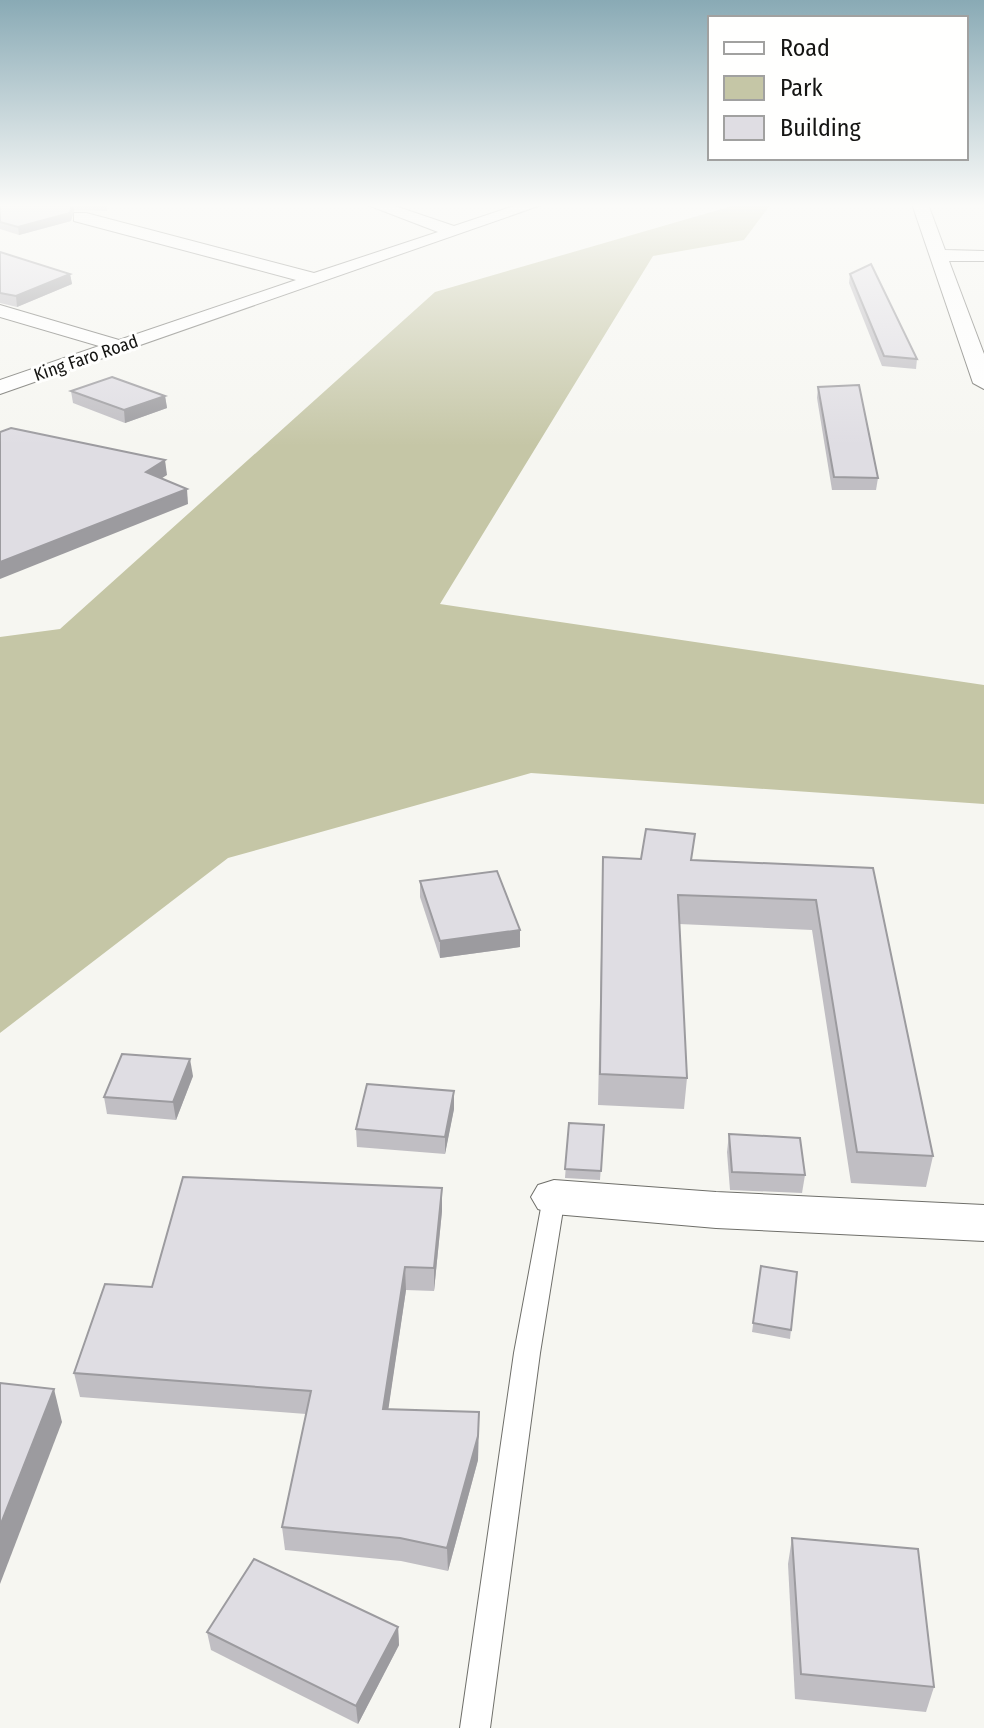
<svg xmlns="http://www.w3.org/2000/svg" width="984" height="1728" viewBox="0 0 984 1728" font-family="'Fira Sans Condensed',sans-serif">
	<rect width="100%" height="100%" fill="#f6f6f1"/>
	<polygon fill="#c5c6a6" points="739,204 771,204 744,240 653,256 440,604 984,685 984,804 531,773 228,858 0,1033 0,637 60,629 435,292"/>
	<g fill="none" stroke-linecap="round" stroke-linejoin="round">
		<defs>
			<polygon id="service" points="554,1188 562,1191 565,1197 540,1353 490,1728 460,1728 514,1353 543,1197 546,1191"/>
			<g id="minor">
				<polygon points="365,204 389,204 454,226 520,204 544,204 0,394 0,380 99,346 0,317 0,305 119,340 296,280 74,221 74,213 86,213 314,273 438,232"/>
				<polygon points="912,204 928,204 945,250 984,251 984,261 949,261 984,354 984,389 973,383"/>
				<polygon points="554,1180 716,1192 984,1205 984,1241 716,1228 554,1214 538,1209 531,1197 538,1185"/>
			</g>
		</defs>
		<use href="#service" stroke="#6f6f6a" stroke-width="2"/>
		<use href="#minor" stroke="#6f6f6a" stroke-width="2"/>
		<use href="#service" fill="#fff" fill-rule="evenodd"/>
		<use href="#minor" fill="#fff" fill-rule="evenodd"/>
	</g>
	<g fill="#c0bec3">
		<polygon points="0,204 106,204 107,211 74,210 71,221 19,235 0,229"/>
		<polygon points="0,252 70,274 72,284 17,307 0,303"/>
		<polygon points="850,274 917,359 916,369 882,366 849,283"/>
		<polygon points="818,387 878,478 876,490 832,490 817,398"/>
		<polygon points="71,391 165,396 167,408 125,423 73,403"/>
		<polygon points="603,857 873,868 933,1156 926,1187 851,1183 812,930 679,924 687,1078 684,1109 598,1105"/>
		<polygon points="420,881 520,930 520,947 440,958 420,897"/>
		<polygon points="193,1076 176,1120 107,1114 104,1097"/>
		<polygon points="454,1109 445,1154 357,1147 356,1129"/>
		<polygon points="569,1123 604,1125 600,1180 565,1178"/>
		<polygon points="729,1134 805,1175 802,1193 730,1190 727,1152"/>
		<polygon points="442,1188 442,1211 434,1291 406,1290 388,1409 479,1412 478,1460 448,1571 401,1561 285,1550 282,1527 306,1414 80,1397 74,1373 152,1287"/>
		<polygon points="761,1266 791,1330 790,1339 752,1332"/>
		<polygon points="792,1538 934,1687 926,1712 795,1699 788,1564"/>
		<polygon points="398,1627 399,1645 358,1724 211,1650 207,1632"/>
	</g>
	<g fill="#9c9b9f">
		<polygon points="72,204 74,210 71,221 19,235 18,227"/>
		<polygon points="70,274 72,284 17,307 16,296"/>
		<polygon points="165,396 167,408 125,423 124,410"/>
		<polygon points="165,460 167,475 148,487 146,472"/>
		<polygon points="187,489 188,504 0,579 0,562"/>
		<polygon points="520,930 520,947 440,958 440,941"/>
		<polygon points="190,1059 193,1076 176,1120 173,1102"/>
		<polygon points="454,1091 454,1109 445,1154 445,1137"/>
		<polygon points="442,1188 442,1211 434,1291 434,1268"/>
		<polygon points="405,1267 406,1290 385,1432 383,1409"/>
		<polygon points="54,1389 62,1422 0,1584 0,1526"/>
		<polygon points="479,1412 478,1460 448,1571 447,1548"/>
		<polygon points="398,1627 399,1645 358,1724 356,1706"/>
	</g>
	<g fill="#dfdde3" stroke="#9c9b9f" stroke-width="2">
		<polygon points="0,204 72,204 70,213 18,227 0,222"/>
		<polygon points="0,252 70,274 16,296 0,293"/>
		<polygon points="871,264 917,359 884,356 850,274"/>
		<polygon points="112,377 165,396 124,410 71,391"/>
		<polygon points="859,385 878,478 834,477 818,387"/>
		<polygon points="11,428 165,460 146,472 187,489 0,562 0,432"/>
		<polygon points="646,829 695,834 691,860 873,868 933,1156 857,1152 816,900 678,895 687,1078 600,1074 603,857 641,859"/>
		<polygon points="497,871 520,930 440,941 420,881"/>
		<polygon points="122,1054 190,1059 173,1102 104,1097"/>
		<polygon points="367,1084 454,1091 445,1137 356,1129"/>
		<polygon points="569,1123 604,1125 601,1171 565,1169"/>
		<polygon points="729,1134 800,1138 805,1175 732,1172"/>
		<polygon points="183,1177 442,1188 434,1268 405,1267 383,1409 479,1412 478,1436 447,1548 400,1538 282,1527 311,1391 74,1373 105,1284 152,1287"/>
		<polygon points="761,1266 797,1272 791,1330 753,1323"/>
		<polygon points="0,1383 54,1389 0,1526"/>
		<polygon points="792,1538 918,1549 934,1687 801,1674"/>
		<polygon points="254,1559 398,1627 356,1706 207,1632"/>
	</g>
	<linearGradient id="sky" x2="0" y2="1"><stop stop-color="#89aab5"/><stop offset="0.46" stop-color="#fbfbf9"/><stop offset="1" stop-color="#fbfbf9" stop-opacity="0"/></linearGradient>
	<rect width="984" height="446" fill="url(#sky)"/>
	<g text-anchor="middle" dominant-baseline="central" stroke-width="6" stroke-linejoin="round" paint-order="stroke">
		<g font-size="18" fill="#151513" stroke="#fffffe">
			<text transform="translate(86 358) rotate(-19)">King Faro Road</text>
		</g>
	</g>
	<rect x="708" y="16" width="260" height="144" fill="#fffffe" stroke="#a1a1a0" stroke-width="2"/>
	<rect x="724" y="42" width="40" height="12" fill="#ffffff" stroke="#a1a1a0" stroke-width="2"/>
	<text x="780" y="56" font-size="24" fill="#151513">Road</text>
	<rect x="724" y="76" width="40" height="24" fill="#c5c6a6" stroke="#a1a1a0" stroke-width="2"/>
	<text x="780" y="96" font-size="24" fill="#151513">Park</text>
	<rect x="724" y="116" width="40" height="24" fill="#dfdde3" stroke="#a1a1a0" stroke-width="2"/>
	<text x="780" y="136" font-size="24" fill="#151513">Building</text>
</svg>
